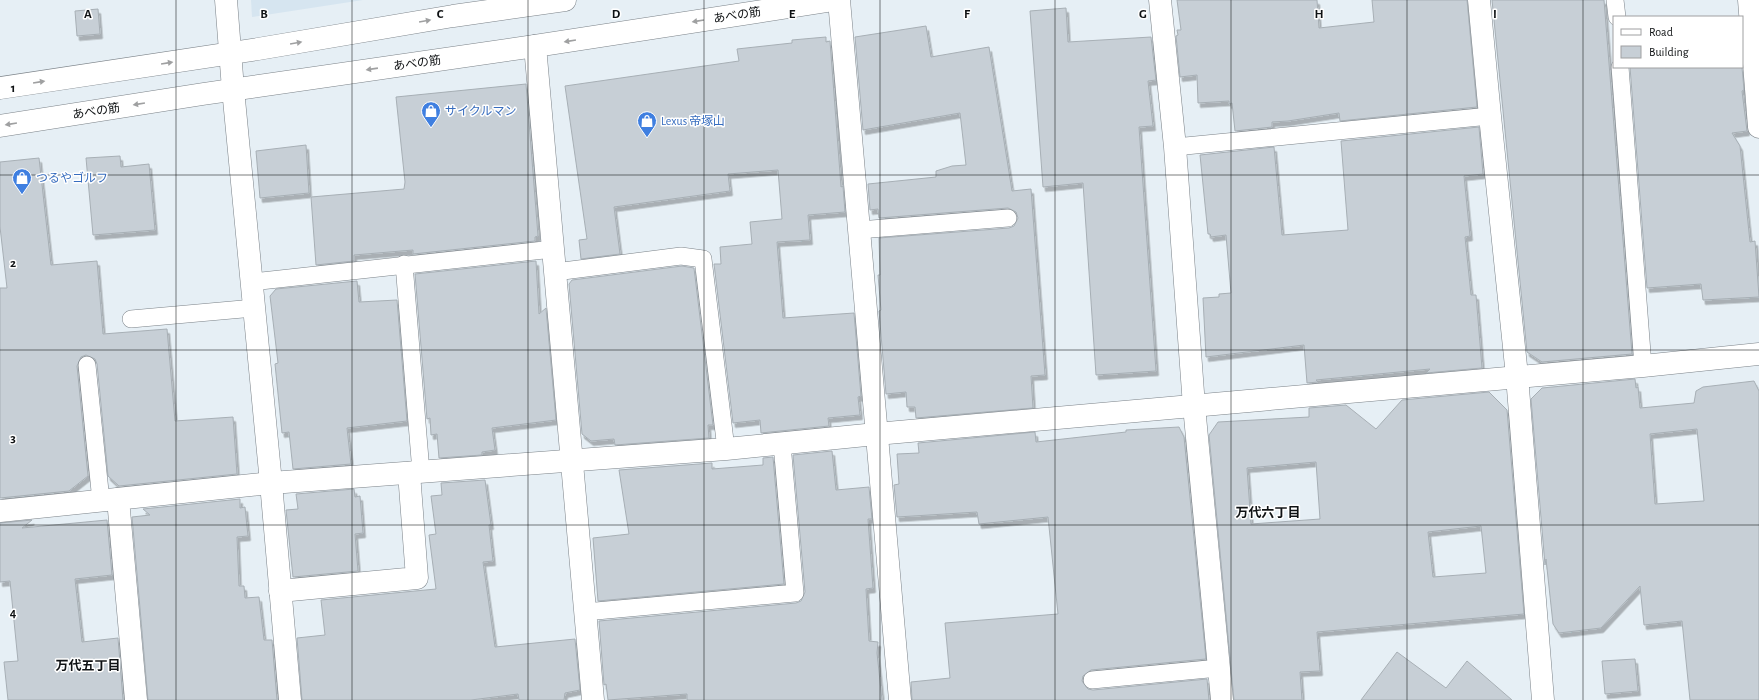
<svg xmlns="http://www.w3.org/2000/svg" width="1759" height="700" viewBox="0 0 1759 700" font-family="'Alegreya Sans','Noto Sans JP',sans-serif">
	<defs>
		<filter id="shadow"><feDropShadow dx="2.5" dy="4.5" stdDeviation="0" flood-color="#0004"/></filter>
	</defs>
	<rect width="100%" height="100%" fill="#e6eff5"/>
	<polygon fill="#d6e5f0" points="251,0 363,0 252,17"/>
	<g fill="#c7cfd6" stroke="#a7afb5" fill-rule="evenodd" filter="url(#shadow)">
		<polygon points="1177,0 1317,0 1319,28 1374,22 1372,0 1467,0 1477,107 1340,121 1339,113 1288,121 1272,122 1272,127 1235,131 1232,103 1229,104 1229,101 1198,103 1197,75 1180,77 1176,36 1178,35 1177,30 1181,30"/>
		<polygon points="1492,0 1604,0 1632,354 1542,362 1527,352"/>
		<polygon points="1066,8 1068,42 1151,37 1156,80 1148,81 1153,126 1139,127 1156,371 1096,375 1083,183 1043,187 1030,11"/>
		<polygon points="98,9 100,34 77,36 75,11"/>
		<polygon points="926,26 931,57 989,47 1012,191 1031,189 1045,375 1031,376 1033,408 916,418 915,407 907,407 906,392 886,394 879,311 881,310 878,275 880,275 879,238 1009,228 1014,226 1018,218 1016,212 1008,208 879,218 878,209 870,210 868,184 936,177 936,171 952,166 966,165 960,113 863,130 855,37"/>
		<polygon points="826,37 826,42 830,41 841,187 843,186 845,212 808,215 810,240 777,242 783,318 854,313 861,396 858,397 860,415 828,418 829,426 761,433 760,420 733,423 714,264 721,264 720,247 752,244 750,222 782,219 778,170 728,174 730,191 614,207 620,254 581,259 579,240 587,239 565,86 739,61 737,49 792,43 792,40"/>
		<polygon points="1630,67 1742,67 1744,90 1742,91 1747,131 1732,133 1740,146 1750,242 1755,241 1759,297 1703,300 1701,284 1647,288"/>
		<polygon points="526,84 538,236 535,237 535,241 413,254 413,250 354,255 354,261 316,265 311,197 404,189 405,182 396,97"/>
		<polygon points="1479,127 1483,174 1464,176 1470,236 1465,237 1471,295 1476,295 1482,368 1426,373 1430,369 1316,380 1318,382 1307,383 1304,345 1206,357 1203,298 1219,297 1219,294 1231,293 1226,235 1211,237 1210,234 1208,234 1200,155 1274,147 1282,235 1348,230 1341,141"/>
		<polygon points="306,145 309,193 260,198 256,151"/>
		<polygon points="120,156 121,167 149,164 155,230 93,235 86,158"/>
		<polygon points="39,158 51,265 97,261 103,334 167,329 175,421 233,417 237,474 119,486 108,476 97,364 95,359 86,355 81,357 77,366 88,476 69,491 0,498 0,288 7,288 0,227 0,162"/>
		<polygon points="536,261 539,314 546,308 556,420 492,428 495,450 482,452 482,455 439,458 437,434 431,435 430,418 427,419 415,274"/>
		<polygon points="682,266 694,268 713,425 708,425 709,438 615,445 614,439 591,441 582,434 569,284 572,280"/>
		<polygon points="357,281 359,302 397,300 407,421 347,428 351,464 293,469 289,432 282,433 275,364 278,363 270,296 276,289"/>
		<path d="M1635,379L1636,388L1638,387L1640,408L1694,403L1696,391L1703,387L1754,381L1759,391V700H1690L1682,621L1644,625L1640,586L1601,628L1559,633L1553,624L1546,559L1545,565L1531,399L1542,388ZM1697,429L1704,501L1655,504L1650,434Z"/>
		<path d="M1489,392L1507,410L1524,614L1317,632L1320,671L1300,672L1302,700H1234L1209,435L1218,422L1309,417V408L1346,405L1376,429L1402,400ZM1316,462L1320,519L1251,524L1247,468ZM1481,526L1486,573L1433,577L1428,532Z"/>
		<polygon points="1179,427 1184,437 1206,659 1091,670 1083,676 1082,681 1088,689 1093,690 1207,679 1209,700 912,700 911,682 950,678 945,623 1058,614 1048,517 979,524 977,512 897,517 894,485 899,484 897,454 919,453 918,443 1035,432 1036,442 1126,432 1126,430"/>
		<polygon points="832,451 836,490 869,487 872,519 868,519 873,588 866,589 869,641 878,642 877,653 882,700 687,700 687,694 608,700 606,684 604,685 599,621 796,603 801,601 805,592 793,455"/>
		<polygon points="773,457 784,584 598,601 593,538 629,534 619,470 712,463 712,469 763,465 763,458"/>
		<polygon points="485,480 491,525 489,525 493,561 483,562 495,647 575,639 580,690 565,693 564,700 519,700 518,694 471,700 302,700 297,638 325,635 321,600 436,589 429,535 436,534 431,496 442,495 441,483"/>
		<polygon points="354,489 355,497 360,496 363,533 355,534 358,571 293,577 286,510 298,509 296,494"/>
		<polygon points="240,499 240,508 245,507 248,536 237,537 239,586 244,586 245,598 259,597 264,640 272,640 277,700 148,700 132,517 150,515 143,509"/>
		<polygon points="32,520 22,528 107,520 112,575 75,579 82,642 118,638 123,700 8,700 4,662 18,661 10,581 0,582 0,523"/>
		<polygon points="1397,652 1446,688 1467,661 1512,700 1361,700"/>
		<polygon points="1635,659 1638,691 1605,694 1602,661"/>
	</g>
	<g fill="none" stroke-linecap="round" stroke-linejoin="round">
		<defs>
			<g id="lane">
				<polyline points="1615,0 1617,17"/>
				<polyline points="1620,67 1643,366"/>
				<polyline points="1175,147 1490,116"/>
				<polyline points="859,230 1008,218"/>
				<polyline points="404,264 421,472"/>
				<polyline points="555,272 681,256 703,259 726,449"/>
				<polyline points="252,282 553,249"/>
				<polyline points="131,319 254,308"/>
				<polyline points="87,365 101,501"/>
				<polyline points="585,612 795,593 782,444"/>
				<polyline points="1092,680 1219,668"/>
			</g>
			<g id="street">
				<polyline points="839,0 900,700"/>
				<polyline points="1160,0 1175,147 1194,406 1222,700"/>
				<polyline points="1479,0 1490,116 1517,376 1543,700"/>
				<polyline points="1749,0 1759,127"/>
				<polyline points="535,46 593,700"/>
				<polyline points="118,499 136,700"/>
				<polyline points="280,591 417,578 409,473"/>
			</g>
			<g id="secondary">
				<polyline points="226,0 233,89 271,483 290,700"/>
				<polyline points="0,511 271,483 726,449 876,434 1643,366 1759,354"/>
			</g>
			<g id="primary">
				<polyline points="0,88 258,49 453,16 565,0"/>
				<polyline points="0,126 203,94 535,46 834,0"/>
			</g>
		</defs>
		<use href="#lane" stroke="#7b8288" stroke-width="18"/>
		<use href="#street" stroke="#7b8288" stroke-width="23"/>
		<use href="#secondary" stroke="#7b8288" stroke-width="23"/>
		<use href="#primary" stroke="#7b8288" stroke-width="23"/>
		<use href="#lane" stroke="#fff" stroke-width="17"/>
		<use href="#street" stroke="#fff" stroke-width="22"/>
		<use href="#secondary" stroke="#fff" stroke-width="22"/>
		<use href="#primary" stroke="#fff" stroke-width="22"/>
	</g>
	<defs><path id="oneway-solid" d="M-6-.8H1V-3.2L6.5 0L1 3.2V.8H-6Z"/></defs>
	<g fill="#9fa0a1">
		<use href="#oneway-solid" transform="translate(425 21) rotate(-10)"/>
		<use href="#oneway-solid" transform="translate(698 21) rotate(171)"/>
		<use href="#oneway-solid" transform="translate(570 41) rotate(171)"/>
		<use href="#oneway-solid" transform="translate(296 43) rotate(-10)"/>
		<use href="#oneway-solid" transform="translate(167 63) rotate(-9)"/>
		<use href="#oneway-solid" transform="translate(372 69) rotate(172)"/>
		<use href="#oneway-solid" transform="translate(39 82) rotate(-9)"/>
		<use href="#oneway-solid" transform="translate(139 104) rotate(171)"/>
		<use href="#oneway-solid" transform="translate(11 124) rotate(171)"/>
	</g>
	<path fill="none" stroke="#0f1214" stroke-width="1" stroke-opacity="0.55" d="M176,0V700M352,0V700M528,0V700M704,0V700M880,0V700M1055,0V700M1231,0V700M1407,0V700M1583,0V700M0,175H1759M0,350H1759M0,525H1759"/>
	<defs>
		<symbol id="shop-pin" viewBox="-11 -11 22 30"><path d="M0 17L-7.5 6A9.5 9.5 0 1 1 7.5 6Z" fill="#3f7fe0" stroke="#fff"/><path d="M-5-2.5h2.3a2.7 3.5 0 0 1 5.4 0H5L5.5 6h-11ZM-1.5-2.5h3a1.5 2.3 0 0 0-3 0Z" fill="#fff"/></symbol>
	</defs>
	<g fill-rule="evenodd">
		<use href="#shop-pin" x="420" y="100" width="22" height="30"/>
		<use href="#shop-pin" x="636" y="110" width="22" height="30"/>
		<use href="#shop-pin" x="11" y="167" width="22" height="30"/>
	</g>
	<g text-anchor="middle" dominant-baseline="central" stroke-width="3" stroke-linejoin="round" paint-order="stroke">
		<g font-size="12" fill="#0f1214" stroke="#fff">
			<text transform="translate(737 15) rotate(-9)">あべの筋</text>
			<text transform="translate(417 63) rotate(-8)">あべの筋</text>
			<text transform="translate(96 111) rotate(-9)">あべの筋</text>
		</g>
		<g font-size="12" fill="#366cbe" stroke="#fff" text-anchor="start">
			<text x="445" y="111">サイクルマン</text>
			<text x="661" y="121">Lexus 帝塚山</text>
			<text x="36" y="178">つるやゴルフ</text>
		</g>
		<g font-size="13" font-weight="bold" fill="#0f1214" stroke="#fff">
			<text x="1268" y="513">万代六丁目</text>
			<text x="88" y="666">万代五丁目</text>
		</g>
	</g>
	<g font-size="13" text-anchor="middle" font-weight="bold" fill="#0f1214" stroke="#fff" stroke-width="3" stroke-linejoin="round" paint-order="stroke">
		<text x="88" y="18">A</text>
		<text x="264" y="18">B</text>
		<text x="440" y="18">C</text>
		<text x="616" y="18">D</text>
		<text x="792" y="18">E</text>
		<text x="967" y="18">F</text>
		<text x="1143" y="18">G</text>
		<text x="1319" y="18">H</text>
		<text x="1495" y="18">I</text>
		<text x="13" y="92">1</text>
		<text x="13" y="267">2</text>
		<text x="13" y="442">3</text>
		<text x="13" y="617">4</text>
	</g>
	<rect x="1613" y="16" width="130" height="52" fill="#ffffff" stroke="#9fa0a1"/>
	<rect x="1621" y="29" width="20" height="6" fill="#ffffff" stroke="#9fa0a1"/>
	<text x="1649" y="36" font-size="12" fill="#0f1214">Road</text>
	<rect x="1621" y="46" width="20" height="12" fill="#c7cfd6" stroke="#9fa0a1"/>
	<text x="1649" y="56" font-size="12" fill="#0f1214">Building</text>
</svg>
